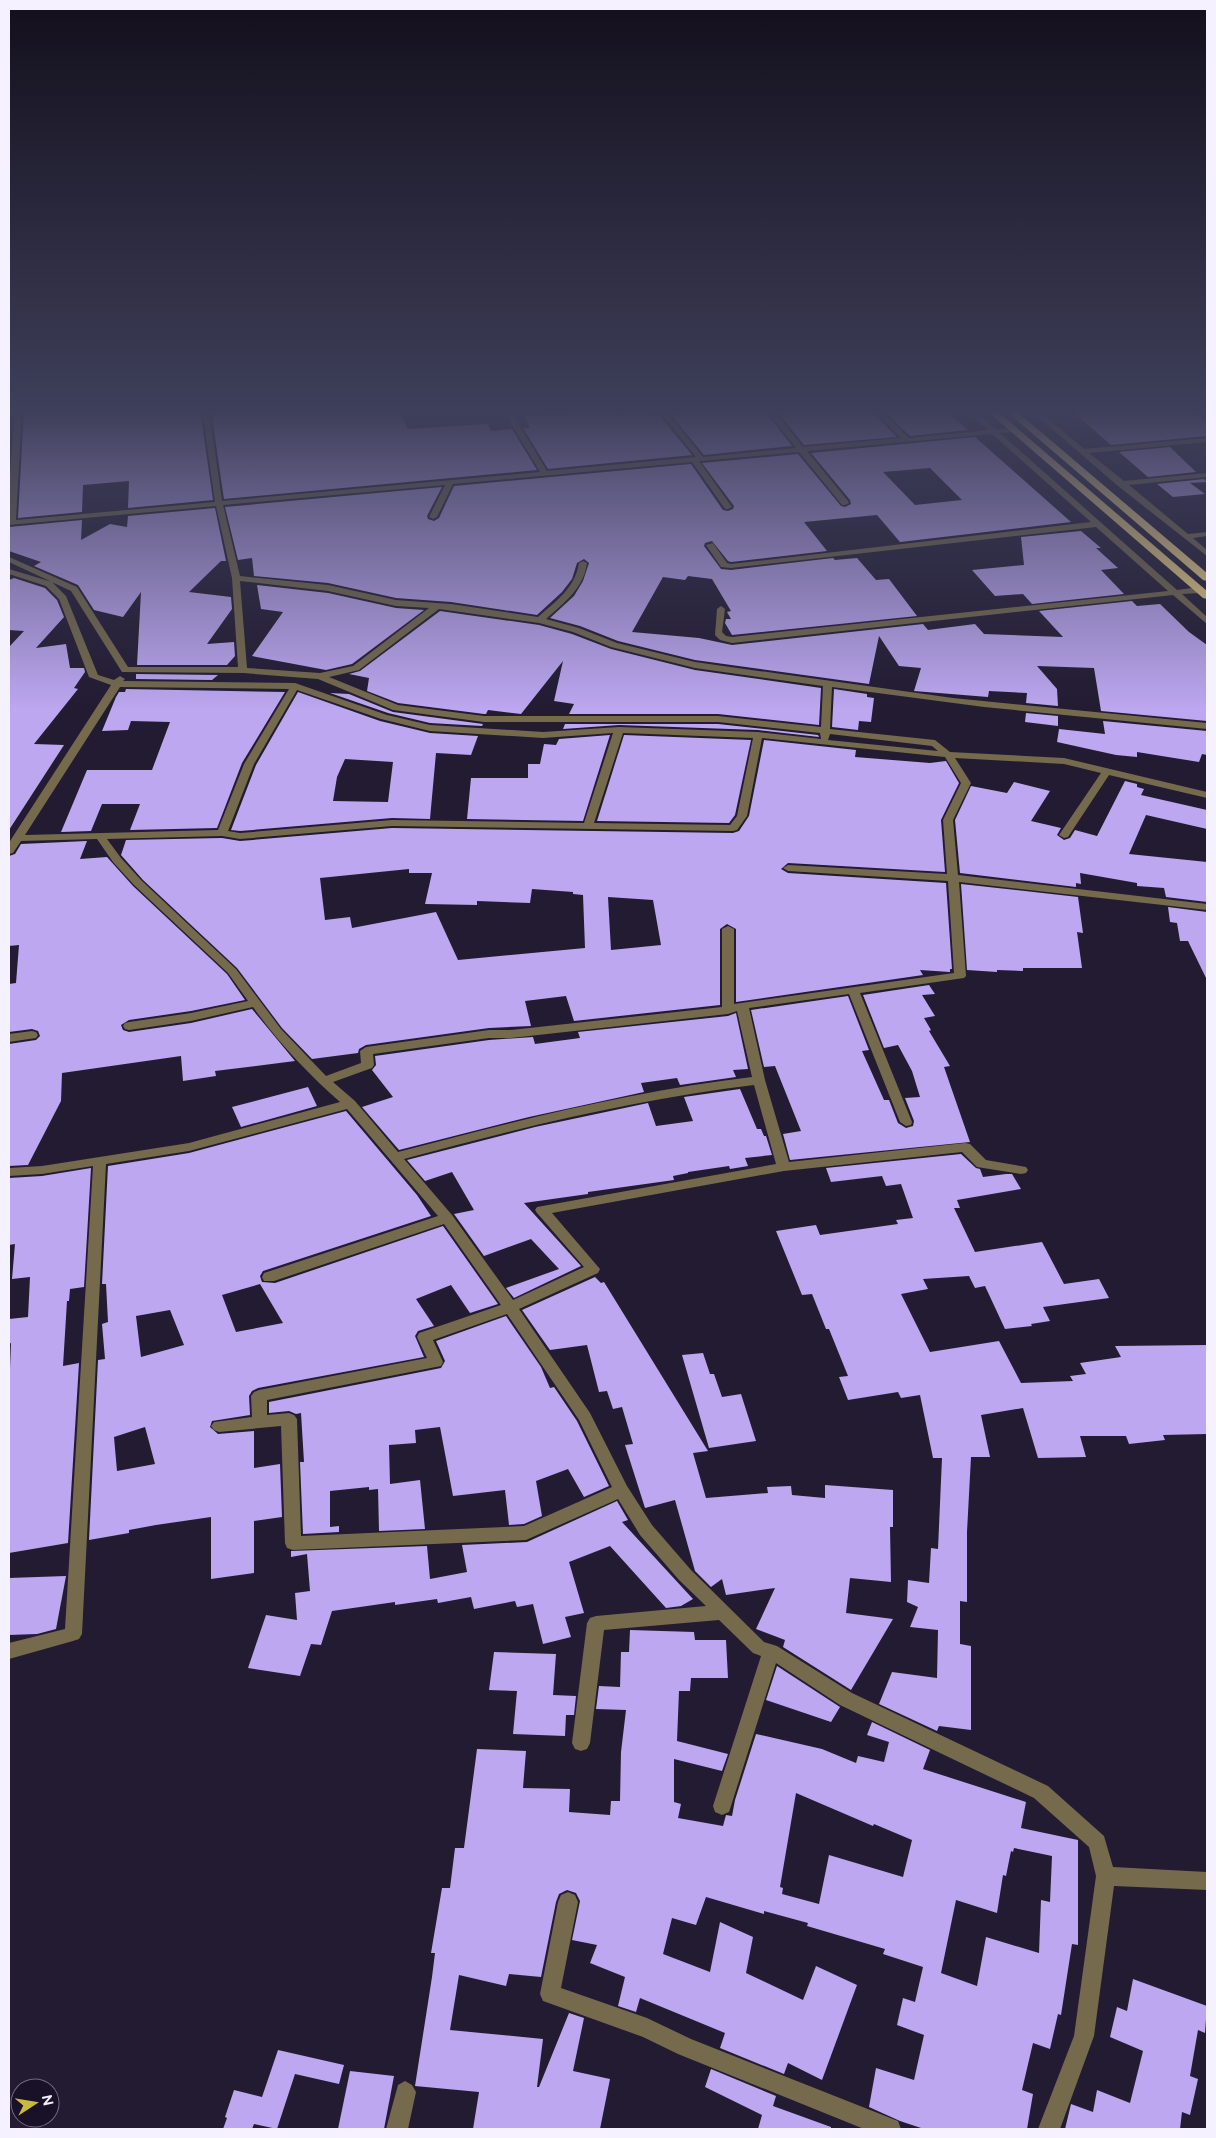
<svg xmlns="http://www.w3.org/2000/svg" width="1216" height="2138" viewBox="0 0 1216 2138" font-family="Raleway,sans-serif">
	<rect width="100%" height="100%" fill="#221b32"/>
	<g fill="#bca7f0" fill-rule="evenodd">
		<polygon points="24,410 145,410 145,414 200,410 213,500 128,508 129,481 83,485 82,512 18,518"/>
		<polygon points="211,410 396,410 399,412 408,429 488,424 491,431 512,429 537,470 224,499"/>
		<polygon points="572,410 610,410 613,414 646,412 649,416 660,416 692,455 548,469 523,428 530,428 524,416 573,413"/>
		<polygon points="683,410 764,410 792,446 704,455 671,415 685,414"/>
		<polygon points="776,410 870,410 897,437 804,445"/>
		<polygon points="883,410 946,410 968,430 910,436"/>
		<polygon points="1071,410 1192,410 1207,422 1207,436 1111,445"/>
		<path d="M975,437L1071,522L900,542L877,515L804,522L827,551L731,562L728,561L712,541L705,543L704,546L721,569L731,570L833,558L835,560L857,558L876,580L889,579L917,616L732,635L725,623L726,619H731L727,612L731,611L712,579L688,576L685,580L663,577L632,632L699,638L732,645L923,624L928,630L975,624L984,634L1063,637L1039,611L1132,601L1137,606L1160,604L1189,632L1207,645V721L1101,711L1094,668L1037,666L1057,689L1058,706L1026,703L1027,693L989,691L988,697L914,691L921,668L899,666L879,636L869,684L695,660L618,641L580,626L550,618L574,596L583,581L589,563L584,559L577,563L572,579L562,592L537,615L451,602L396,598L328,583L254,576L252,558L238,560L225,507L442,487L427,516L428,519L434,521L439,518L454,486L691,464L723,510L728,511L733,509L734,506L702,463L798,454L841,506L845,507L851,504L850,500L811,453ZM930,468L962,500L915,505L883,472Z"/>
		<polygon points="1170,447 1196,472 1148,477 1119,452"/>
		<polygon points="1204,479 1207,482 1190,483 1205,494 1173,497 1157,484"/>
		<polygon points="215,508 226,561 221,561 189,592 231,597 232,609 207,644 234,642 235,656 227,665 137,665 141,592 123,617 94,610 78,585 34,566 41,562 9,551 9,527 82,520 81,540 110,524 127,527 128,516"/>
		<polygon points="1081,531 1101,548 1096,548 1118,568 1101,570 1124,594 1032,604 1023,594 995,596 972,570 1024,565 1021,537"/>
		<polygon points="14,578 45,588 57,600 64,617 36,648 66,644 70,668 84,668 85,672 74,688 78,689 34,744 64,745 9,830 9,647 24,631 9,630 9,580"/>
		<polygon points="257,585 328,593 396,608 424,610 352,664 326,670 252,656 283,612 261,609"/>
		<polygon points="440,611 539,625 572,634 611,649 695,670 821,688 819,725 718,714 569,714 574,704 554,701 563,661 521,714 488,710 486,714 484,714 398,703 367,691 369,678 349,674 360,671"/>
		<polygon points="136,674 218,675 212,680 136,679"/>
		<polygon points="126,689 285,692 242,763 217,828 130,830 140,804 102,804 91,831 61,832 87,770 152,770 170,722 131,721 128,730 102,731 116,697 119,692 125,692"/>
		<polygon points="834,689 867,694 867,697 874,698 871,722 859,721 858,730 832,727"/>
		<path d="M298,692L380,721L430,733L478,736L471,755L436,753L430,819L392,818L240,831L231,830L256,765ZM345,759L393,762L388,802L333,801L337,777Z"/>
		<polygon points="330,693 349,694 393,712 483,724 482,726 430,723 388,713"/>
		<polygon points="1026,713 1058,716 1058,726 1025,722"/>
		<polygon points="1103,721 1207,731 1207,755 1202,754 1199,762 1137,752 1137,757 1116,755 1057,742 1059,729 1105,734"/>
		<polygon points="565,724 718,724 818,735 819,737 758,730 619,725 563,729"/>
		<polygon points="610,735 583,821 467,819 471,778 528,778 528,764 540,764 544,744 556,745 559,739"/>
		<polygon points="624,735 751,740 735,815 729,823 597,821"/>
		<path d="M764,740L856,750L855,757L930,763L946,761L959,783L941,820L945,872L788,863L781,869L788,873L946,883L952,969H950V972L920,970L923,975L736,1002V929L727,924L720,929V1005L574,1021L566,996L525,1001L531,1026L489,1028L366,1045L359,1049L358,1053L312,1059L282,1028L237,968L143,880L121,855L126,840L222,838L240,841L392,828L733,833L739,831L749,816ZM409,869V873H432L425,904L477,905V901L530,903L532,889L573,892V894L583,895L585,948L458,960L436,912L352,928L350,917L325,920L320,878ZM608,897L653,900L661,945L611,950Z"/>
		<polygon points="1125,781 1137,784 1137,787 1144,789 1141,795 1207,810 1207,829 1146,815 1129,854 1207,862 1207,902 1166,897 1164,888 1137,886 1137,883 1080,873 1081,884 1076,883 1076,887 960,873 955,820 971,786 1007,793 1014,782 1050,791 1031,821 1061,828 1057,835 1064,840 1070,838 1075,830 1097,836"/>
		<polygon points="87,841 80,859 107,857 133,886 227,974 245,1000 191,1011 129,1020 121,1025 123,1030 129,1032 191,1023 252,1009 295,1061 215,1071 216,1076 183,1081 181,1056 62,1073 61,1101 28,1165 9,1166 9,1044 36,1040 40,1036 38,1031 32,1029 9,1032 9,984 16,983 19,945 9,946 9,856 15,854 21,844"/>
		<polygon points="961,884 1078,897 1083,933 1077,932 1082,968 1023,968 1023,971 997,970 997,972 967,970"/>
		<polygon points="1168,907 1207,912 1207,980 1188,941 1180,941 1177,923 1170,922"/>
		<polygon points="929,985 935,994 922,995 935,1016 924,1018 931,1030 929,1031 950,1066 944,1067 970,1142 790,1160 783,1134 801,1131 775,1066 764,1067 751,1010 848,996 869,1050 862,1051 884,1100 889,1100 898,1123 906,1128 913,1126 914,1121 905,1098 920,1097 912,1071 898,1045 884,1048 863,995"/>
		<polygon points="736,1013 748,1069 733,1070 736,1077 680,1085 677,1078 641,1083 644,1092 529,1117 399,1150 362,1107 393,1097 372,1070 376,1065 375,1056 489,1040 533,1037 535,1044 580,1038 578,1032 728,1016"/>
		<polygon points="308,1087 317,1106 241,1127 232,1107"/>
		<polygon points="740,1089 757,1129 761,1129 764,1136 766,1136 772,1155 745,1158 748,1166 730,1169 729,1166 688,1172 688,1173 673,1176 674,1180 588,1192 588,1194 524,1203 581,1266 514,1298 506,1288 559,1269 531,1239 484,1256 454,1214 474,1210 452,1172 425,1181 407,1160 535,1127 648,1103 656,1126 693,1121 684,1097"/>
		<path d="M346,1111L417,1195L431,1216L263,1271L260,1276L262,1282L275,1283L443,1226L498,1304L470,1313L451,1285L416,1299L434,1326L418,1331L415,1336L424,1357L258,1388L252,1391L249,1396L250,1415L212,1421L210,1427L218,1434L254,1431V1468L280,1464L282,1517L254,1521V1573L211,1579V1517L156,1525L129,1530V1533L89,1540L98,1360L105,1359L102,1324L108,1322L106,1284H102L108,1166L189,1153ZM260,1284L283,1323L236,1332L222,1295ZM170,1310L184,1345L141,1357L136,1316ZM145,1427L155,1464L117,1471L114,1437Z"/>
		<polygon points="961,1154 976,1168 980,1169 983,1177 1006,1174 1012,1174 1021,1189 957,1200 960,1208 954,1208 975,1252 1042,1242 1064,1284 1099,1279 1109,1298 1043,1307 1050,1321 1031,1324 1032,1326 1005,1329 985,1286 975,1288 969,1276 923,1279 928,1289 901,1294 930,1352 999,1341 1021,1383 1073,1381 1070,1376 1086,1374 1080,1363 1121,1357 1115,1346 1207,1345 1207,1434 1163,1435 1165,1440 1129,1444 1126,1436 1080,1436 1086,1457 1038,1458 1023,1408 981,1415 990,1457 971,1457 967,1532 967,1602 960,1601 960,1644 971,1646 971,1730 939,1726 937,1731 879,1704 892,1672 937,1678 938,1630 910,1627 918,1607 907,1602 908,1580 929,1583 931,1548 938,1549 942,1458 933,1458 920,1395 901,1398 898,1392 848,1400 839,1377 848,1376 829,1329 826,1329 812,1294 802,1295 776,1231 816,1225 820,1235 898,1224 896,1220 913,1218 901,1184 886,1186 882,1176 831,1182 826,1168"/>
		<polygon points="91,1168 84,1287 70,1289 69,1301 67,1301 63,1366 79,1363 68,1543 9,1553 9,1393 11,1343 9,1344 9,1319 28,1317 30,1277 12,1279 15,1244 9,1245 9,1178 42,1176"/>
		<polygon points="595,1277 601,1283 604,1282 708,1451 693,1453 706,1498 768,1493 767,1487 791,1486 792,1495 825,1498 825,1485 893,1490 893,1527 890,1527 891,1582 850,1578 846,1613 893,1619 851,1690 783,1647 785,1640 756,1629 775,1588 726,1595 722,1579 711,1587 695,1571 675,1500 645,1508 625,1445 633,1444 622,1407 613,1409 607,1391 599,1392 587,1345 550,1350 522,1310"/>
		<polygon points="506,1316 541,1367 550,1388 554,1387 577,1421 609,1486 584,1497 568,1469 536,1481 542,1516 524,1524 509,1525 505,1490 453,1496 440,1427 415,1430 416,1443 389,1445 390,1484 420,1480 425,1529 379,1531 378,1489 369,1490 369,1487 330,1491 330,1527 339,1526 339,1532 303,1534 300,1462 304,1462 301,1413 296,1414 289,1411 269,1413 269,1402 441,1368 445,1361 436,1341"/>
		<polygon points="703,1353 710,1374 714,1374 722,1397 741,1394 756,1441 709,1448 682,1355"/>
		<polygon points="617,1501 628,1520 622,1522 693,1599 681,1606 666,1608 610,1546 569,1562 584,1613 565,1617 571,1637 543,1644 533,1604 517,1607 515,1601 474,1609 471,1597 438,1603 437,1599 395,1605 395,1602 332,1611 321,1645 311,1644 300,1676 248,1668 266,1615 297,1620 295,1593 310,1591 307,1554 291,1557 291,1551 427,1546 430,1579 467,1572 462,1545 527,1542"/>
		<polygon points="66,1576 56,1629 37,1634 9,1635 9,1578"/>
		<path d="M630,1630L694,1632L695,1640H726L728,1678H691L690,1691H679L677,1741L728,1754L722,1771L674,1759V1802L681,1804L678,1818L723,1826L726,1815L732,1816L735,1800L756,1734L822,1749L856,1763L858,1756L884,1762L889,1742L867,1735L872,1722L930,1750L923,1769L1026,1802L1021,1828L1078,1840V1945L1072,1944L1061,2015L1058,2014L1050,2049L1033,2043L1022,2090L1033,2094L1027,2129H924L900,2121L869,2107L876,2068L914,2080L924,2035L897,2025L903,1998L915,2002L923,1967L883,1954L885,1949L807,1926L808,1923L764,1911V1914L706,1897L696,1925L672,1918L663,1954L710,1972L720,1922L753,1937L746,1973L803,2000L816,1966L857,1985L822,2080L788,2063L784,2074L720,2048L725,2033L640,1998L636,2012L618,2006L625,1977L590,1963L597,1945L572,1940L580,1901L576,1893L567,1890L559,1894L556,1902L541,1977L509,1974L506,1986L459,1975L450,2030L543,2039L537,2087H539L569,2013L584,2018L573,2071L610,2079L600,2129H473L479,2092L415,2086L432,1977L435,1953H431L442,1888H450L455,1848H464L477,1749L526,1751L523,1788L570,1789L569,1812L610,1815L611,1801H620L621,1752L626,1710L596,1709L599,1686L620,1687L621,1652H629ZM796,1793L873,1826L874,1824L912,1840L903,1877L829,1855L819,1904L782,1894L783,1888L780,1887ZM1014,1848L1052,1856L1050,1902L1041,1900L1039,1953L986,1937L977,1986L941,1973L956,1900L997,1913L1003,1875L1006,1876L1011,1851L1013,1852Z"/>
		<polygon points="494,1652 556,1654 553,1695 576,1696 574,1715 566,1715 565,1736 513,1734 517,1691 489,1690"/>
		<polygon points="777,1666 840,1707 831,1722 766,1700"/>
		<polygon points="1133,1979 1207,2006 1205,2033 1198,2030 1190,2076 1198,2079 1190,2115 1182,2112 1180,2129 1065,2129 1071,2104 1093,2112 1097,2090 1130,2103 1143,2051 1110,2037 1117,2007 1127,2011"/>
		<polygon points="278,2050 344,2065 339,2084 295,2074 277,2129 254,2124 252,2129 223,2129 227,2118 225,2117 234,2090 262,2097"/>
		<polygon points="711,2069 776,2096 773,2106 831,2127 831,2129 758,2129 762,2115 705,2087"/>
		<polygon points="350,2071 394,2076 384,2129 338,2129"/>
	</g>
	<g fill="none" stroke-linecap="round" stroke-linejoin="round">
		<g fill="#756a4c" fill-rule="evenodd">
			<path d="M15,410H22L16,520L215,502L202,410H209L222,501L540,472L503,410H510L547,471L696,457L658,410H665L703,457L796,448L766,410H773L803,447L901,438L872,410H880L909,438L988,430L966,410H974L995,429L1016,428V432L1000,433L1177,590L1199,587L1203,590L1199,593L1182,594L1207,617V624L1173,595L732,643L720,640L715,635L717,609L721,606L725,609L722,632L726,636L732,637L1168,591L1096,527L731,568L721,567L706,545L713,543L727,563L731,564L1091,522L992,434L807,451L848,501L849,503L845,505H842L799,452L699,461L732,507L728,509H725L692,462L453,484L437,517L433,519L429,517L445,485L223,505L240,576L328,585L396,600L451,604L538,617C556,601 575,588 579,563L583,561L587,563C584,588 564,603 546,619L579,628L617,643L695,662L953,698L1207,723V729L984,707L832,687L830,729L935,740L950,752L1064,758L1207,792V798L1109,775L1068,837L1064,838L1059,835L1101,773L1064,764L955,758L971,783L953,820L958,875L1207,904V910L959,882L966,976L964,978L860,993L912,1122L911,1125L906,1126L900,1122L849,994L749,1008L765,1080L789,1162L965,1143L970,1144L986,1160L1026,1167L1028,1170L1026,1173L1021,1174L977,1167L962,1152L784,1171L552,1213L600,1269L598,1273L519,1309L590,1413L627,1486L652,1525L691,1570L764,1642L777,1646L852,1693L1048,1786L1104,1836L1113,1867L1207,1872V1890L1114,1886L1094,2036L1060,2129H1038L1074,2036L1096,1876L1089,1847L1034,1798L840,1705L776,1663L731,1806L729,1812L722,1815L715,1812L713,1806L761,1656L753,1653L719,1620L604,1630L590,1743L587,1749L581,1751L575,1749L572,1743L587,1623L590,1618L596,1616L706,1606L679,1580L640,1535L618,1499L526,1540L293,1550L287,1548L285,1543L281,1426L219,1432L214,1430L211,1426L214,1422L252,1417L251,1396L254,1392L259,1390L427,1358L417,1337L419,1333L501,1305L444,1224L274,1281H264L262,1277L264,1273L438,1216L347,1109L189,1151L106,1164L82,1634L79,1639L73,1641L9,1659V1643L65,1629L93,1166L42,1174L9,1176V1168L42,1166L189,1143L340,1102C308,1074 278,1042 253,1007L191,1021L129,1030L125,1029L123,1026L125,1023L129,1022L191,1013L248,1001L228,973L134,885L113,862L97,839L21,841L13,853L9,854V843L12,838L111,685L89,677L59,599L46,586L9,574V569L52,582L66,596L98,675L114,680L120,676L125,679L123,681L295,683L387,715L430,725L543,732L619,727L758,732L821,739L820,733L718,722H484L393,710L318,679L243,673L122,672L71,591L9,562V557L77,587L128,667H238L232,578L216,506L9,525L10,472ZM240,581L328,591L396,606L429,608L353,666L320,673L247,668ZM439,609L539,623L573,632L611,647L695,668L823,686L821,727L718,716H484L398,705L329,677L359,670ZM120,687L289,689L244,764L218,830L25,835ZM297,690L381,719L430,731L543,738L613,733L584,823L392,820L240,833L228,831L254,764ZM623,733L753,738L737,816L730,825L594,823ZM830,734L932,746L938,751L828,740ZM762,738L945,757L961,783L943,820L947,874L788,865L783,868L788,871L948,881L954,973L734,1004V929L728,926L722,929V1007L511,1030H489L366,1047L360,1051L361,1063L326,1076L281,1029L236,969L142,881L121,858L107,839L222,836L240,839L392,826L733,831L737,830L747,816ZM737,1011L752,1077C632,1091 515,1121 398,1152L355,1101L333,1082L372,1068L374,1065L373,1054L489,1038H511L728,1014ZM754,1085L776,1164L537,1207L535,1210L537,1213L584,1267L513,1300L452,1215L404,1159C519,1128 636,1099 754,1085ZM507,1314L579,1420L612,1487L524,1526L301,1536L297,1419L294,1415L289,1413L267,1415V1400L441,1366L443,1362L433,1340Z"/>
			<polygon points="1030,410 1038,410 1084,449 1207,438 1207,442 1089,453 1124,481 1207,473 1207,477 1129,485 1188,534 1207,532 1207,536 1193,538 1207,550 1207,556 1118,486"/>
			<polygon points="1194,410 1202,410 1207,415 1207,420"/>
			<polygon points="32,1031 36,1032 38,1035 36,1038 9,1042 9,1034"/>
			<polygon points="568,1892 575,1895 578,1902 561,1988 647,2018 691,2039 898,2121 901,2129 864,2129 678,2054 643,2037 543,2001 540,1994 558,1902 561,1895"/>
			<polygon points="405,2081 412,2085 416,2092 408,2129 386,2129 398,2085"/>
		</g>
		<g fill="#f1d484" fill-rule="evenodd">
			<polygon points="986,410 996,410 1207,591 1207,599 1203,598"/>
			<polygon points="1005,410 1015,410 1207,573 1207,581 1203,580"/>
		</g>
	</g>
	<linearGradient id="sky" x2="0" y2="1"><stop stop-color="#130f1c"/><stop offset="0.58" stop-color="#3e3f5a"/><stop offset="1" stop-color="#3e3f5a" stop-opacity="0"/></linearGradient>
	<rect width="1216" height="710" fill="url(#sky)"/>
	<rect width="1216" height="2138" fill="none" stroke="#f5f1ff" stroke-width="20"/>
	<g transform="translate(35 2103) rotate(78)"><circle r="24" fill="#181128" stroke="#706b7e"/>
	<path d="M0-4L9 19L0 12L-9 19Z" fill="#c8bb3b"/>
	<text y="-8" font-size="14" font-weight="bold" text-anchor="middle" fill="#f5f1ff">N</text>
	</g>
</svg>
